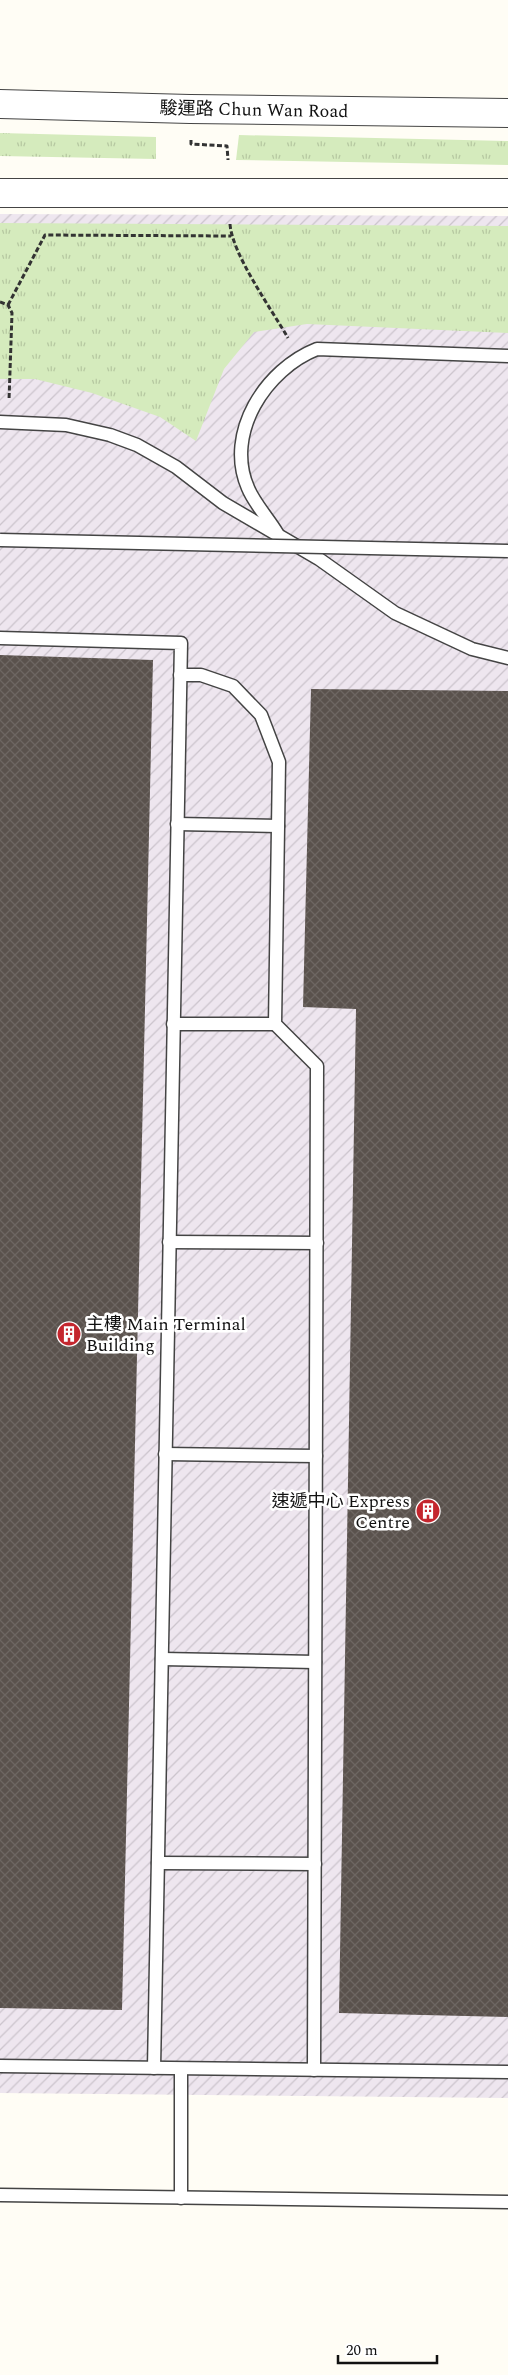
<svg xmlns="http://www.w3.org/2000/svg" width="508" height="2375" viewBox="0 0 508 2375" font-family="Spectral,'Noto Sans TC',serif">
	<defs>
		<pattern id="industrial-furrows" width="10" height="10" patternUnits="userSpaceOnUse" patternTransform="scale(1.25)"><rect width="10" height="10" fill="#eee6ef"/><path d="M-1 1l2-2M0 10L10 0M9 11l2-2" fill="none" stroke="#cbc4cc"/></pattern>
		<pattern id="grass-tufts" width="24" height="20" patternUnits="userSpaceOnUse" patternTransform="scale(1.25)"><rect width="24" height="20" fill="#d5ebbd"/><path d="M3 7l-1-3M5 7V3M7 7l1-3M15 17l-1-3M17 17v-4M19 17l1-3" fill="none" stroke="#b6c8a1"/></pattern>
		<pattern id="building-cross-hatch" width="8" height="8" patternUnits="userSpaceOnUse" patternTransform="scale(1.25)"><rect width="8" height="8" fill="#5a524d"/><path d="M0 0l8 8M0 8l8-8" fill="none" stroke="#6d6662"/></pattern>
	</defs>
	<rect width="100%" height="100%" fill="#fffdf5"/>
	<polygon fill="url(#industrial-furrows)" points="0,214 508,216 508,2098 0,2093"/>
	<g fill="url(#grass-tufts)">
		<polygon points="0,133 156,137 156,159 0,156"/>
		<polygon points="239,135 508,141 508,165 236,160"/>
		<polygon points="0,223 508,226 508,333 307,324 254,332 224,369 196,441 160,417 92,393 35,379 0,379"/>
	</g>
	<g fill="url(#building-cross-hatch)">
		<polygon points="0,655 153,660 122,2010 0,2008"/>
		<polygon points="311,689 508,691 508,2017 339,2013 356,1009 303,1007"/>
	</g>
	<g fill="none" stroke-linecap="round" stroke-linejoin="round">
		<defs>
			<g id="service">
				<polyline points="0,422 66,425 110,435 137,445 176,467 223,503 319,559 395,613 472,649 508,658"/>
				<path d="M277,533C268,518 254,503 248,488C224,433 266,369 317,349L508,356"/>
				<polyline points="0,638 181,643 154,2068"/>
				<polyline points="180,675 201,675 233,686 261,715 279,762 275,1024 317,1066 314,2070"/>
				<polyline points="177,824 278,826"/>
				<polyline points="173,1024 275,1024"/>
				<polyline points="169,1242 317,1243"/>
				<polyline points="165,1454 316,1456"/>
				<polyline points="162,1659 315,1662"/>
				<polyline points="158,1863 315,1864"/>
				<polyline points="0,2066 508,2072"/>
				<polyline points="0,2195 508,2202"/>
				<polyline points="181,2198 181,2069"/>
			</g>
			<g id="tertiary">
				<polyline points="0,104 190,109 508,113"/>
				<polyline points="0,193 508,193"/>
			</g>
		</defs>
		<use href="#service" stroke="#444" stroke-width="15"/>
		<use href="#tertiary" stroke="#444" stroke-width="30"/>
		<g stroke="#333" stroke-width="3" stroke-dasharray="5 2.5" stroke-linecap="butt">
			<polyline points="191,140 191,144 227,146 228,160"/>
			<path d="M230,224C232,254 272,310 288,338"/>
			<polyline points="0,302 8,305 12,313 9,400"/>
			<polyline points="8,305 45,235 231,236"/>
		</g>
		<use href="#service" stroke="#fff" stroke-width="12"/>
		<use href="#tertiary" stroke="#fff" stroke-width="28"/>
		<defs>
			<polyline id="service-bridge" points="0,540 508,551"/>
		</defs>
		<use href="#service-bridge" stroke="#444" stroke-width="15" stroke-linecap="butt"/>
		<use href="#service-bridge" stroke="#fff" stroke-width="12"/>
	</g>
	<defs>
		<symbol id="building-disc" viewBox="-11 -11 22 22"><circle r="9.5" fill="#c4262e" stroke="#fff"/><path d="M-4-6H4V6H1V3H-1V6H-4ZM-2.5-4.3h1.7v1.8h-1.7ZM.8-4.3h1.7v1.8H.8ZM-2.5-1h1.7V.8h-1.7ZM.8-1h1.7V.8H.8Z" fill="#fff"/></symbol>
	</defs>
	<g fill-rule="evenodd">
		<use href="#building-disc" x="55" y="1320" width="28" height="28"/>
		<use href="#building-disc" x="414" y="1497" width="28" height="28"/>
	</g>
	<g text-anchor="middle" dominant-baseline="central" stroke-width="5" stroke-linejoin="round" paint-order="stroke">
		<g font-size="18" fill="#111" stroke="#fff">
			<text transform="translate(254 110) rotate(1)">駿運路 Chun Wan Road</text>
		</g>
		<g font-size="18" fill="#111" stroke="#fff" text-anchor="start">
			<text x="86" y="1324">主樓 Main Terminal<tspan x="86" dy="21">Building</tspan></text>
			<text x="410" y="1501" text-anchor="end">速遞中心 Express<tspan x="410" dy="21">Centre</tspan></text>
		</g>
	</g>
	<path d="M338 2355v8h99v-8" fill="none" stroke="#111111" stroke-width="2.5"/>
	<text x="346" y="2355" font-size="15" fill="#111111" stroke="#ffffff" stroke-width="4" paint-order="stroke">20 m</text>
</svg>
